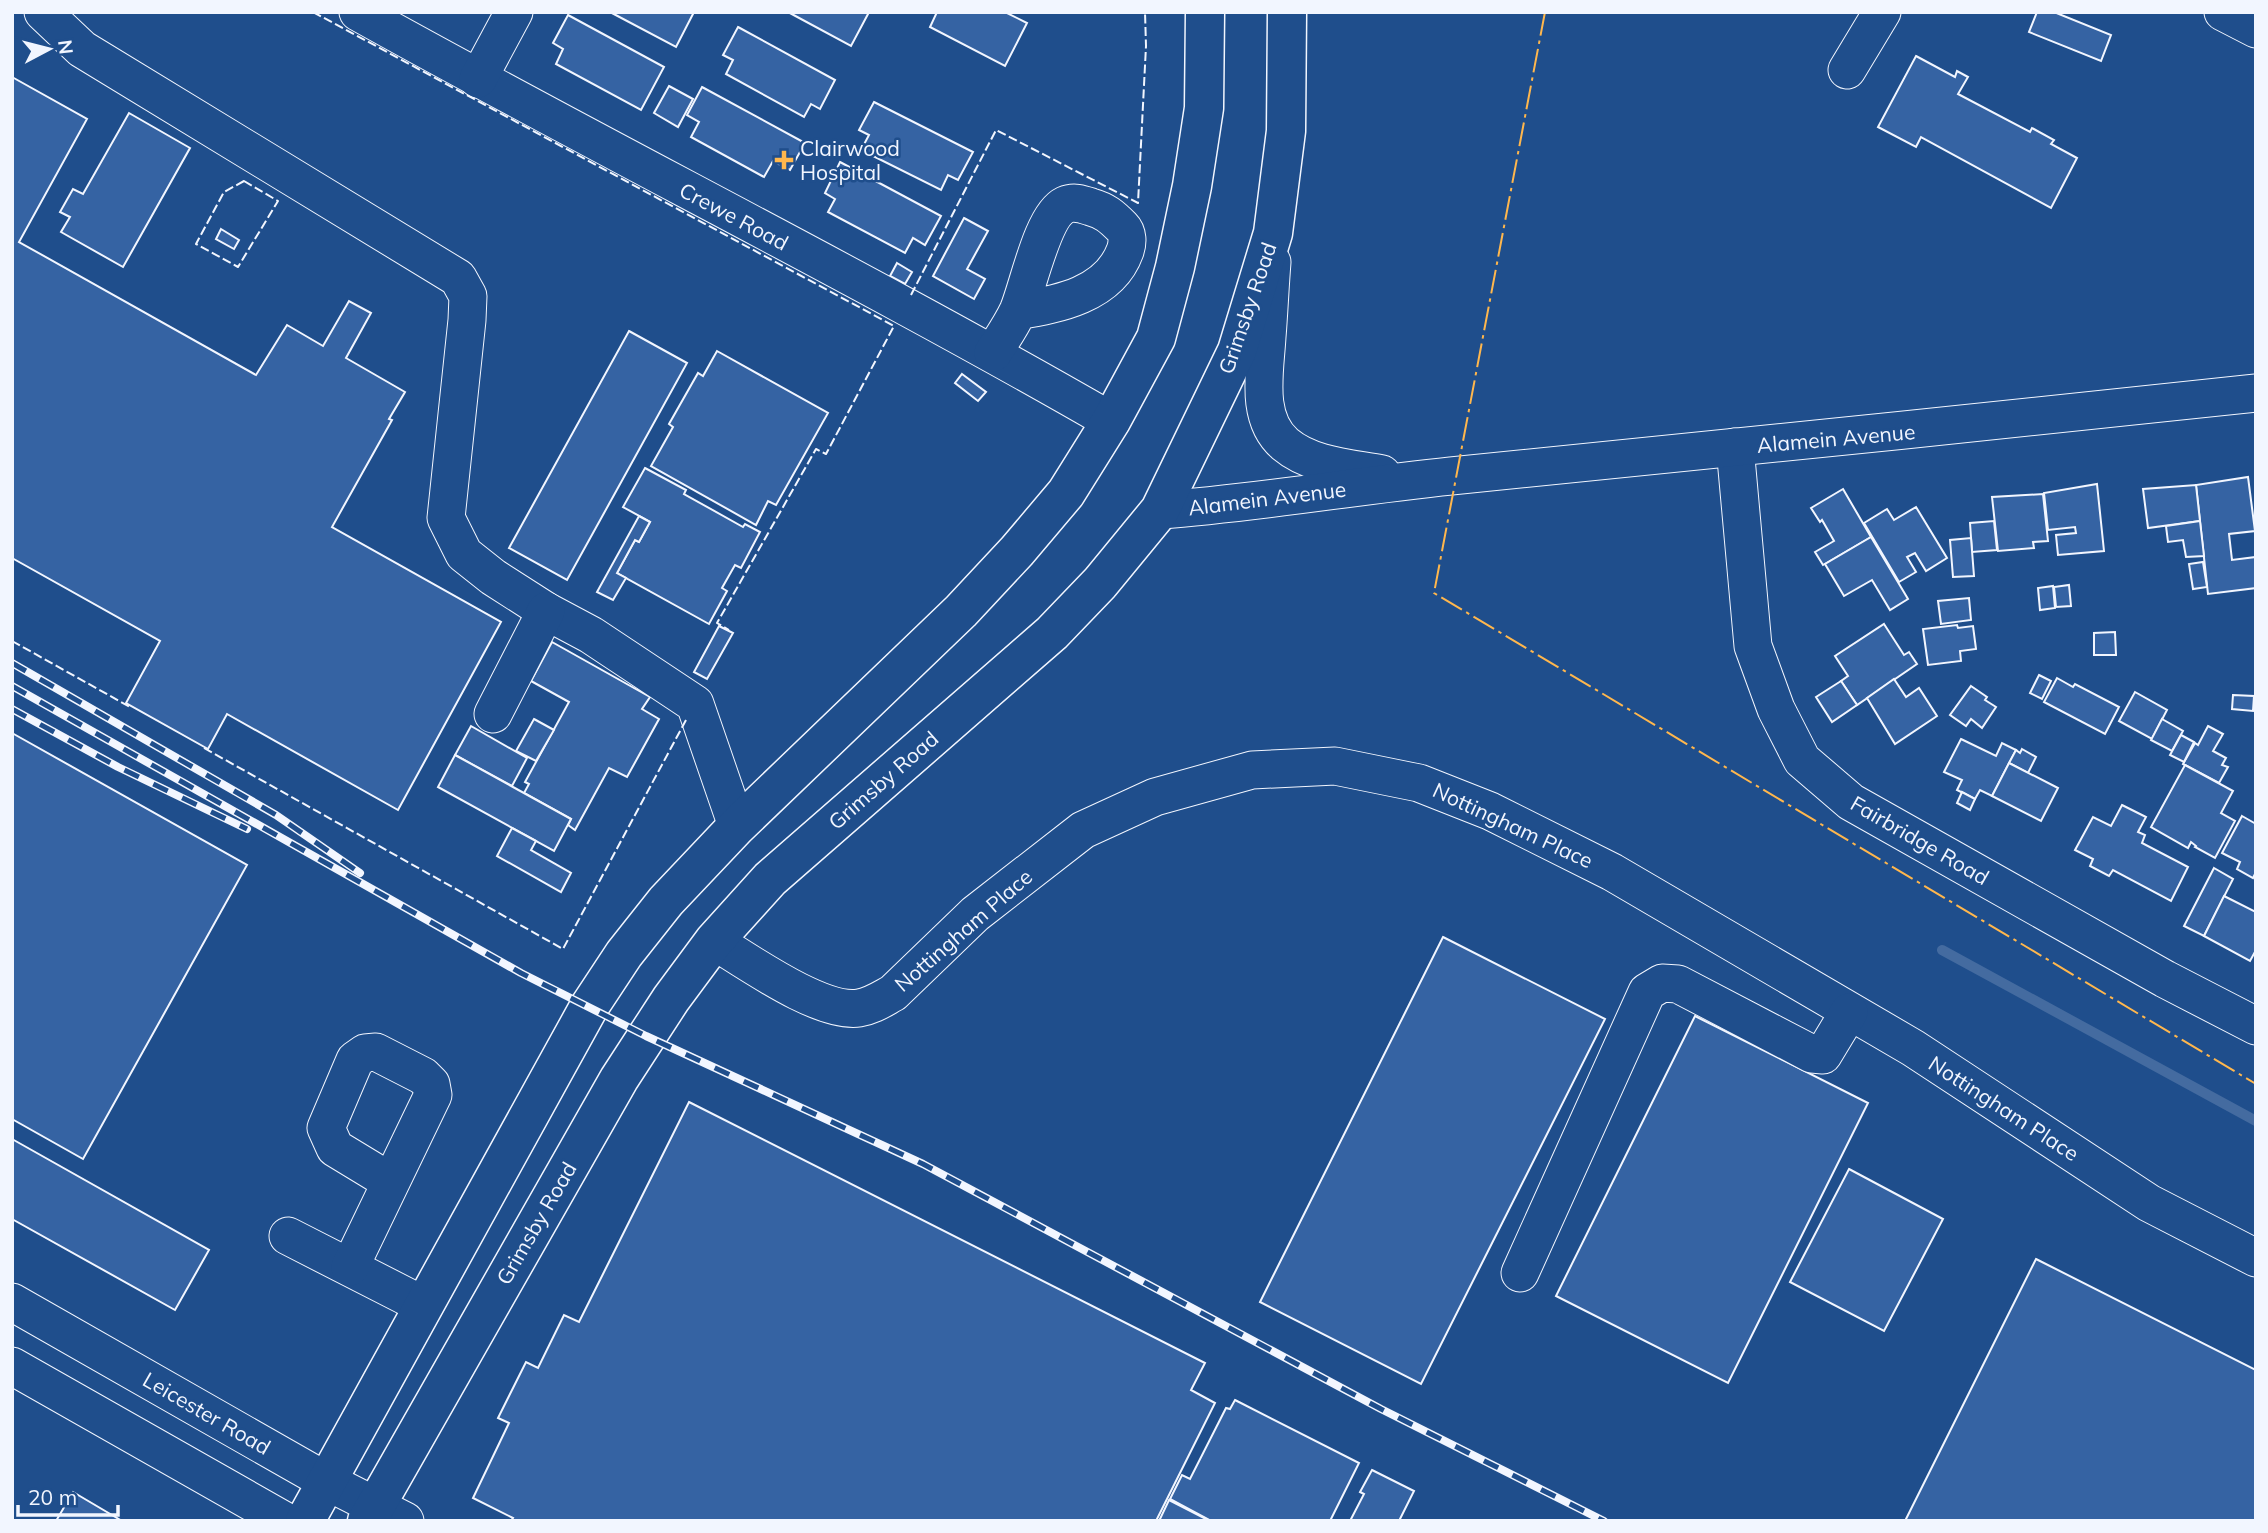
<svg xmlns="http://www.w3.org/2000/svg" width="2268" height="1533" viewBox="0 0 2268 1533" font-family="Mulish,sans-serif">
	<rect width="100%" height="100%" fill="#1f4e8c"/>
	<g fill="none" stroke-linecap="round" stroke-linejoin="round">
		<polyline stroke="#446ba0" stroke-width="10" points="1942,950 2256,1121"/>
	</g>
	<g fill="#3563a3" stroke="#f2f6ff" stroke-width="2">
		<polygon points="610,12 694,12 676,47"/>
		<polygon points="788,12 865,12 868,14 851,46"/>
		<polygon points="937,12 1005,12 1027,23 1005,66 930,27"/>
		<polygon points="2037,12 2054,12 2111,35 2101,61 2029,32"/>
		<polygon points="568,15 664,67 641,110 556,64 563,49 553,43"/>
		<polygon points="738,27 835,80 820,109 811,104 804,117 726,74 733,60 723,55"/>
		<polygon points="1916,56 1955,77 1957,71 1968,77 1958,94 2030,132 2032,128 2054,140 2051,144 2077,158 2051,208 1921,137 1916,147 1878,127"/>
		<polygon points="12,77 87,119 19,242 256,375 287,325 323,346 349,301 371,313 346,358 405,392 389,419 392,420 332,527 501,622 398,810 227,714 208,749 126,703 160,641 12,558"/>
		<polygon points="669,86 693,99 678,127 654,113"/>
		<polygon points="702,87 805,143 790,170 773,161 764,177 691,137 699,122 687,115"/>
		<polygon points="874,102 973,152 958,180 948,175 941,190 861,150 869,135 859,130"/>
		<polygon points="129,113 190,148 123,267 61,232 70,217 60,212 73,189 83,194"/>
		<polygon points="840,162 941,216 925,245 913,238 905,253 828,212 835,199 825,193"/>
		<polygon points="964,218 988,231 967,269 985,279 974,299 933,276"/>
		<polygon points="221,229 239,240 234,249 216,239"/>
		<polygon points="897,263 912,272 905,284 890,276"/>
		<polygon points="629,331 687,363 567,580 509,548"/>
		<polygon points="717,351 828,413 776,505 768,501 756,525 651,466 673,427 669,424 698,373 703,376"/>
		<polygon points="962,374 986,392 978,401 955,383"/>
		<polygon points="645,468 686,490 684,494 743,527 745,524 760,532 741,568 735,565 722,588 727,591 709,624 617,573 635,540 639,542 650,522 623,507"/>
		<polygon points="2248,477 2255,531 2229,534 2232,560 2256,557 2256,588 2208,594 2196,485"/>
		<polygon points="2097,484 2104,551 2058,555 2056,535 2076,533 2075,527 2048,530 2044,493"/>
		<polygon points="2196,485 2200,521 2148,528 2143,489"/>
		<polygon points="1843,489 1871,537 1823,565 1815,552 1834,541 1822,520 1820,522 1811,508"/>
		<polygon points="2043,494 2048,541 2033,542 2034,548 1998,551 1992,497"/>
		<polygon points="1916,507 1947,558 1926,571 1915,553 1907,557 1916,572 1899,582 1864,523 1887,509 1894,520"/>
		<polygon points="639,516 650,522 639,542 635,540 617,573 626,578 613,600 597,592"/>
		<polygon points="1994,521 1997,550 1972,552 1970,523"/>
		<polygon points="2200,521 2204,556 2186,557 2183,540 2168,542 2166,526"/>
		<polygon points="1871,537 1908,599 1890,610 1872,580 1844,596 1825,564"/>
		<polygon points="1971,538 1974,576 1953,577 1950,540"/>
		<polygon points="2203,562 2207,587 2193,589 2189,564"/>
		<polygon points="2069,585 2071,606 2056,607 2054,587"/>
		<polygon points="2053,586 2055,608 2040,610 2038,588"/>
		<polygon points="1969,598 1971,620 1941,624 1938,601"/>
		<polygon points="1884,624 1904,655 1909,652 1917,664 1857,705 1841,681 1848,676 1835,656"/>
		<polygon points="1957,625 1958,628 1973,626 1976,649 1960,651 1961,661 1928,665 1923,629"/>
		<polygon points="719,626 733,633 707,679 694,672"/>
		<polygon points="2115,632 2116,655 2094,655 2094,633"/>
		<polygon points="552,642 650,697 642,709 659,719 627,777 609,768 575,830 568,825 571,819 524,793 529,784 525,782 569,702 531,681"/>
		<polygon points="2039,675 2051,681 2042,699 2030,693"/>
		<polygon points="2057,678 2073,687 2075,684 2119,707 2105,734 2044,702"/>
		<polygon points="1894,679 1906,697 1919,688 1937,716 1895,744 1867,698"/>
		<polygon points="1841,681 1857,705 1832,722 1816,697"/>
		<polygon points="1971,686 1987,697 1985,700 1996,707 1982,728 1971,719 1966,726 1950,715"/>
		<polygon points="2135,692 2167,710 2152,739 2119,721"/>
		<polygon points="2233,695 2254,696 2253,711 2232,709"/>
		<polygon points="534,719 554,730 536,761 516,751"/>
		<polygon points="2162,719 2183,731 2172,751 2151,740"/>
		<polygon points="471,726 527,758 512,786 455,755"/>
		<polygon points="2208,726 2223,734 2213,751 2226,758 2222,765 2228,767 2219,783 2183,764 2195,743 2198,745"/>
		<polygon points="12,733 247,865 83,1159 12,1119"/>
		<polygon points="2181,735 2194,742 2184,762 2170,755"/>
		<polygon points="1961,739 1996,756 2002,743 2016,750 1992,796 1980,790 1975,799 1957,790 1962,780 1944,772"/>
		<polygon points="2022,749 2036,757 2028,773 2009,763 2016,750 2020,753"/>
		<polygon points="455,755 571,819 554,851 438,787"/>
		<polygon points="2009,763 2058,788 2041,821 1992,796"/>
		<polygon points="2185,765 2233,791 2221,813 2235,821 2215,858 2195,847 2196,846 2191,842 2188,848 2151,827"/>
		<polygon points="1962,792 1975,799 1970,810 1957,803"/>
		<polygon points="2122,805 2146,817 2138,832 2145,835 2142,843 2188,867 2171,901 2113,870 2109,876 2090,866 2093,859 2075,850 2093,817 2111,826"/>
		<polygon points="2242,816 2256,824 2256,872 2253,878 2237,869 2240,862 2222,853"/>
		<polygon points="512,828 536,841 531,850 571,873 561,892 497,856"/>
		<polygon points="2214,868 2233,879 2204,936 2184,926"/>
		<polygon points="2224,896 2256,912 2256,950 2250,961 2204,936"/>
		<polygon points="1443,937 1605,1019 1421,1384 1260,1302"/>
		<polygon points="1695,1016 1868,1103 1728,1383 1556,1296"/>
		<polygon points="689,1102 1205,1363 1191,1390 1215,1403 1156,1521 511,1521 513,1518 473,1498 509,1423 498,1418 526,1362 538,1368 564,1315 579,1322"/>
		<polygon points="12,1139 209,1250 175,1310 12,1219"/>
		<polygon points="1849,1169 1943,1219 1884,1331 1790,1282"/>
		<polygon points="2036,1259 2256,1370 2256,1521 1905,1521"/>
		<polygon points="1235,1400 1359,1463 1330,1521 1211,1521 1170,1499 1182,1475 1190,1479 1226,1408 1230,1409"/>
		<polygon points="1372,1470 1414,1491 1399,1521 1350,1521 1364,1494 1360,1492"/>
		<polygon points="73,1492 122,1521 56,1521"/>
		<polygon points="1169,1500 1210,1521 1159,1521"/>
	</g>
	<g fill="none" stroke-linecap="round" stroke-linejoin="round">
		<defs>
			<g id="minor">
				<polyline points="43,12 82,49 458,278 468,296 467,320 446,518 464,554 493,577 546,611 591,635 695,704 737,826"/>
				<path d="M358,12C607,151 863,278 1111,421"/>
				<polyline points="2223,12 2256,29"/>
				<polyline points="1847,70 1882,12"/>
				<polyline points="478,79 514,12"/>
				<path d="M1272,262C1270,287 1269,312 1267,337C1265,372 1255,418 1285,444C1311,466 1350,468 1382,474"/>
				<path d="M993,353C1001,340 1011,326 1018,311C1028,288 1042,216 1065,205C1074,201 1082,204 1091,207C1105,211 1111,216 1122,227C1128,233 1128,243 1125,251C1109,295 1058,304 1018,311"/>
				<polyline points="1735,447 1753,646 1776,709 1802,760 1851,802 2165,979 2256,1026"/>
				<path d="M1160,510C1257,503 1354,486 1451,476C1719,449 1988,422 2256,393"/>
				<polyline points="493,714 546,611"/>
				<path d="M714,941C747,961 821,1014 859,1008C872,1006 882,999 893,993L975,914L1083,830L1155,797L1252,770L1335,766L1419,783L1490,811L1612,872L1913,1048L2149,1203L2256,1258"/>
				<polyline points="288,1236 423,1305"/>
				<polyline points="350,1267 433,1095 431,1084 423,1076 376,1052 365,1053 355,1060 326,1128 335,1148 391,1182"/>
				<polyline points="1520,1273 1647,992 1662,983 1678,984 1812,1054 1823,1055 1849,1012"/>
				<polyline points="12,1302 326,1481 405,1521"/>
				<polyline points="12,1366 285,1521"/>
			</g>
			<g id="highway">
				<polyline points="305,1521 589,1007 624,954 666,901 737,826 961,611 1017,551 1066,493 1111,421 1156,338 1175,267 1192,186 1204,108 1205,12"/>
				<polyline points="367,1521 619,1079 671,999 714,941 770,879 1052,633 1100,583 1160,510 1237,351 1273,233 1286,131 1287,12"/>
			</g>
		</defs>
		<use href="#minor" stroke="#f2f6ff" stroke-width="39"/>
		<use href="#highway" stroke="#f2f6ff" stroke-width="41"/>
		<use href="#minor" stroke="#1f4e8c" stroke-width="37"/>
		<use href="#highway" stroke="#1f4e8c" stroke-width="38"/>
		<defs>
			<g id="rail">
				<polyline points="12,663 276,815 360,873"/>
				<polyline points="12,686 521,973 646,1036 923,1164 1381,1409 1604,1521"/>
				<polyline points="12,709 118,767 247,829"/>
			</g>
		</defs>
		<use href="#rail" stroke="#f2f6ff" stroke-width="8"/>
		<use href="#rail" stroke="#1f4e8c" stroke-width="5" stroke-dasharray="16" stroke-linecap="butt"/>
		<g stroke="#f2f6ff" stroke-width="2" stroke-dasharray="9 3.5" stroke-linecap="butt">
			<polyline points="313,12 894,326 826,454 816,449 717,623 729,630"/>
			<polygon points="244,181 278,201 238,267 196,244 224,192"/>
			<polyline points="911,295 996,130 1138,203 1146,46 1145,12"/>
			<polyline points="12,641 130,707"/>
			<polyline points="204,748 563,949 686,720"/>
		</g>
		<polyline stroke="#ffb74d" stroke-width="2" stroke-dasharray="24 5 3.5 5" stroke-linecap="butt" points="1545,12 1434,593 2256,1084"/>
	</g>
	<path fill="#ffb74d" stroke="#1f4e8c" stroke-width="2.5" d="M780.5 149.5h7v7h7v7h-7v7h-7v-7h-7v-7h7z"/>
	<g text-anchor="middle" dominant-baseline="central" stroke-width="5" stroke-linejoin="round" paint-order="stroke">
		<g font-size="21" fill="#f2f6ff" stroke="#1f4e8c" text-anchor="start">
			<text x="800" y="148">Clairwood<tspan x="800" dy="24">Hospital</tspan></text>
		</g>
		<g font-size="21" fill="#f2f6ff" stroke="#1f4e8c">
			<text transform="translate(734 216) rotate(28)">Crewe Road</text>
			<text transform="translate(1247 308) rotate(-71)">Grimsby Road</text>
			<text transform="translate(1836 438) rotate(-5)">Alamein Avenue</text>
			<text transform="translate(1267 498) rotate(-7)">Alamein Avenue</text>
			<text transform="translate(883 780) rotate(-41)">Grimsby Road</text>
			<text transform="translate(1513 825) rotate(25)">Nottingham Place</text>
			<text transform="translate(1920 840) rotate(30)">Fairbridge Road</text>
			<text transform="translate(963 930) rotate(-41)">Nottingham Place</text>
			<text transform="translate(2004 1108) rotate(33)">Nottingham Place</text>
			<text transform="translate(536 1223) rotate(-60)">Grimsby Road</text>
			<text transform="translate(207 1413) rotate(30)">Leicester Road</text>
		</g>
	</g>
	<rect width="2268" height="1533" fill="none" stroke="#f2f6ff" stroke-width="28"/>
	<g transform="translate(49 49) rotate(83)" stroke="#1f4e8c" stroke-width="5" paint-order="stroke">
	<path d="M0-5L12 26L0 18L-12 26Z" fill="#f2f6ff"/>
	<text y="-10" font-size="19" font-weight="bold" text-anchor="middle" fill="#f2f6ff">N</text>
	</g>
	<path d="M18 1505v10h100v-10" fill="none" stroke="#f2f6ff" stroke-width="3.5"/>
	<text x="28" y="1505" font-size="21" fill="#f2f6ff" stroke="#1f4e8c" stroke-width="5" paint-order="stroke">20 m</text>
</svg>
